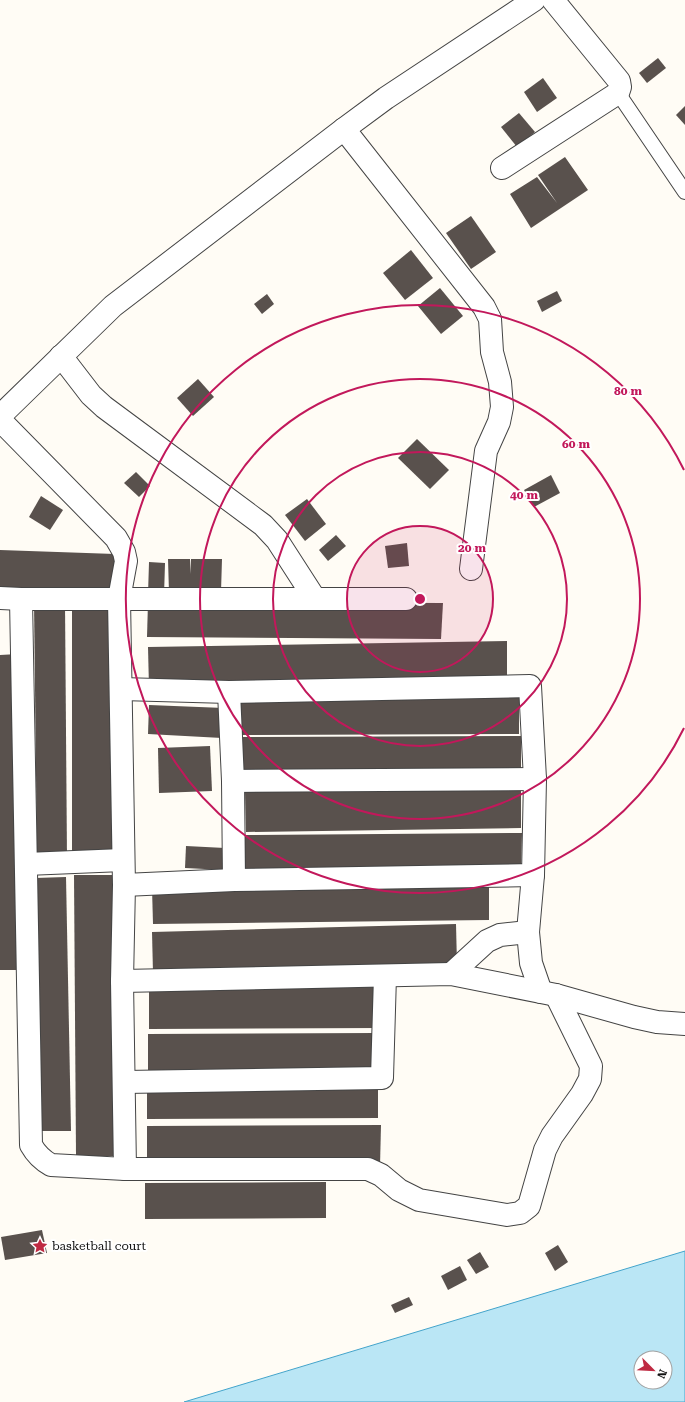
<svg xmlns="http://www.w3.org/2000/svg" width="685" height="1402" viewBox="0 0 685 1402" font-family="'Roboto Serif',serif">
	<rect width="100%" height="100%" fill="#fffcf5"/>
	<path fill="#bae6f5" stroke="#43a4cb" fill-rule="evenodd" d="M685,1251V1402H184ZM641,1358H665V1382H641Z"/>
	<g fill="#59514d">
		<polygon points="658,58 666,68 647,83 639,73"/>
		<polygon points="543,78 557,98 537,112 524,92"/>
		<polygon points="685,106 685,125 676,115"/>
		<polygon points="519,113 535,132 517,147 501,127"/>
		<polygon points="565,157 588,190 531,228 510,194 537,177 557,203 538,175"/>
		<polygon points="471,216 496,252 471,269 446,233"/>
		<polygon points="411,250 433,278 405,300 383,273"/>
		<polygon points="440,288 463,316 441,334 418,306"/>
		<polygon points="557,291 562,301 542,312 537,301"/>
		<polygon points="267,294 274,304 262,314 254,304"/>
		<polygon points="198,379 214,397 193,416 177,398"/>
		<polygon points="417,439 449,470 430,489 398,458"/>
		<polygon points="136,472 150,486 139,497 124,483"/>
		<polygon points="551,475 560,493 534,507 524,490"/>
		<polygon points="41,496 63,510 50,530 29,517"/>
		<polygon points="307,499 326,524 305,541 285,515"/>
		<polygon points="336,535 346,546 328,561 319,550"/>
		<polygon points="407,543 409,566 388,568 385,546"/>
		<polygon points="0,550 115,554 114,594 0,590"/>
		<polygon points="168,559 190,559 191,574 191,559 222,559 221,592 169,593"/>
		<polygon points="149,562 165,563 164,595 148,594"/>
		<polygon points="72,602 115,602 115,856 72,857"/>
		<polygon points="148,602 443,603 441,639 147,637"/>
		<polygon points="34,603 65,603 67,859 37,859"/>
		<polygon points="507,641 507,683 149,688 148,647"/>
		<polygon points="18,654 23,970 0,970 0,655"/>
		<polygon points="519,692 519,734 235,735 236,694"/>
		<polygon points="149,705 224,708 222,738 148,734"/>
		<polygon points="521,736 521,776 240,777 239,737"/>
		<polygon points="210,746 212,791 159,793 158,748"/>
		<polygon points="521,788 521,828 246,832 245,792"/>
		<polygon points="522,833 521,871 242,873 242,835"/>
		<polygon points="186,846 225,848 224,870 185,868"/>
		<polygon points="74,875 114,875 116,1156 76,1156"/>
		<polygon points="66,877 71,1131 41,1131 35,878"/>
		<polygon points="489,884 489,920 153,924 152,888"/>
		<polygon points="456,924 457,965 153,973 152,932"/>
		<polygon points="380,987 380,1028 149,1029 149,989"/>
		<polygon points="377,1033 377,1071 148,1072 148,1034"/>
		<polygon points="378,1084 378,1118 147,1119 147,1085"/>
		<polygon points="381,1125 380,1166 147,1167 147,1126"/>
		<polygon points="326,1182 326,1218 145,1219 145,1183"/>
		<polygon points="42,1230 47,1253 5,1260 1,1237"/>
		<polygon points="558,1245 568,1262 555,1271 545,1253"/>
		<polygon points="480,1252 489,1267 476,1274 467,1260"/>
		<polygon points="460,1266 467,1280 448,1290 441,1276"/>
		<polygon points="409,1297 413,1305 395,1313 391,1305"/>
	</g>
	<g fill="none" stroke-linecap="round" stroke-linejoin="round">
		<defs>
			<polyline id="lane" points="618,93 685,192"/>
			<g id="street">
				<polyline points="344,129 484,307 490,319 492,352 500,382 502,407 499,422 486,451 471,569"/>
				<polyline points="502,168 618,93 620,87 619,81 553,0"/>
				<polyline points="61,356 91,395 104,407 263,525 277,540 315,599"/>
				<polyline points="0,416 113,306 344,129 386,98 534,0"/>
				<polyline points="0,420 116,538 124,552 126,561 119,599 124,885 122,981 125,1169"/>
				<polyline points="0,598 21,599"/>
				<path d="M406,599H21L31,1145C36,1154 42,1160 51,1165L125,1169H368L381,1175L399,1190L419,1200L507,1215L520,1213L529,1206L545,1150L552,1136L582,1094L590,1079L591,1066L556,995"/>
				<polyline points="121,689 229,692 530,686 535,779 533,875 234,880 124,885"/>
				<polyline points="229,692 233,781 234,880"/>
				<polyline points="233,781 535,779"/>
				<polyline points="26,864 123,860"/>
				<polyline points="533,875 528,932 531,963 541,992"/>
				<polyline points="451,974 487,941 500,935 528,932"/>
				<polyline points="122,981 451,974 556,995 634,1017 657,1022 685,1024"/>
				<polyline points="124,1082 382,1078 385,976"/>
			</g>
		</defs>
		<use href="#lane" stroke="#444" stroke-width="16"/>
		<use href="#street" stroke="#444" stroke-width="24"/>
		<use href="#lane" stroke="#fff" stroke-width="14"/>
		<use href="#street" stroke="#fff" stroke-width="22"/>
	</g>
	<circle cx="420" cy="599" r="73" fill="#c2185b" fill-opacity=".12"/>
	<g fill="none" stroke="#c2185b" stroke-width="2">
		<circle cx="420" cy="599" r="73"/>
		<circle cx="420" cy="599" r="147"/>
		<circle cx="420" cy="599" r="220"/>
		<path d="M684 728A294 294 0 1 1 684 470"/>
	</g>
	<defs>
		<symbol id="sight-bare" viewBox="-9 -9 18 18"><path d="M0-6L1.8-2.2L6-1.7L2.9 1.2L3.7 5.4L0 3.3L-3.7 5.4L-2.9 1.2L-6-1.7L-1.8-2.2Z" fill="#bf2a42" stroke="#fff" stroke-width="2.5" paint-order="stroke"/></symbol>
	</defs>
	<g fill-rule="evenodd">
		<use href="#sight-bare" x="29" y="1235" width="22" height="22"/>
	</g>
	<g text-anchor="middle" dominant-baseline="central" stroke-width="4" stroke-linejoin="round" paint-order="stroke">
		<g font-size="12" fill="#111" stroke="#fff" text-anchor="start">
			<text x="52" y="1246">basketball court</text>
		</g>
	</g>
	<circle cx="420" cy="599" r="6" fill="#c2185b" stroke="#fff" stroke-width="2"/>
	<g font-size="12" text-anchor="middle" font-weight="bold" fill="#c2185b" stroke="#fff" stroke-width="4" stroke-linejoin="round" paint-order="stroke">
		<text x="628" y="395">80 m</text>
		<text x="576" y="448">60 m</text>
		<text x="524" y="499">40 m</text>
		<text x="472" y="552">20 m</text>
	</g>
	<g transform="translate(653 1370) rotate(114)"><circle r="19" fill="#ffffff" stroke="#a0a0a0"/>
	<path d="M0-3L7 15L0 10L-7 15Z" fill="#bf2a42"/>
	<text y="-6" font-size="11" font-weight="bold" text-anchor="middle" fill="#111111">N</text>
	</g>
</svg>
